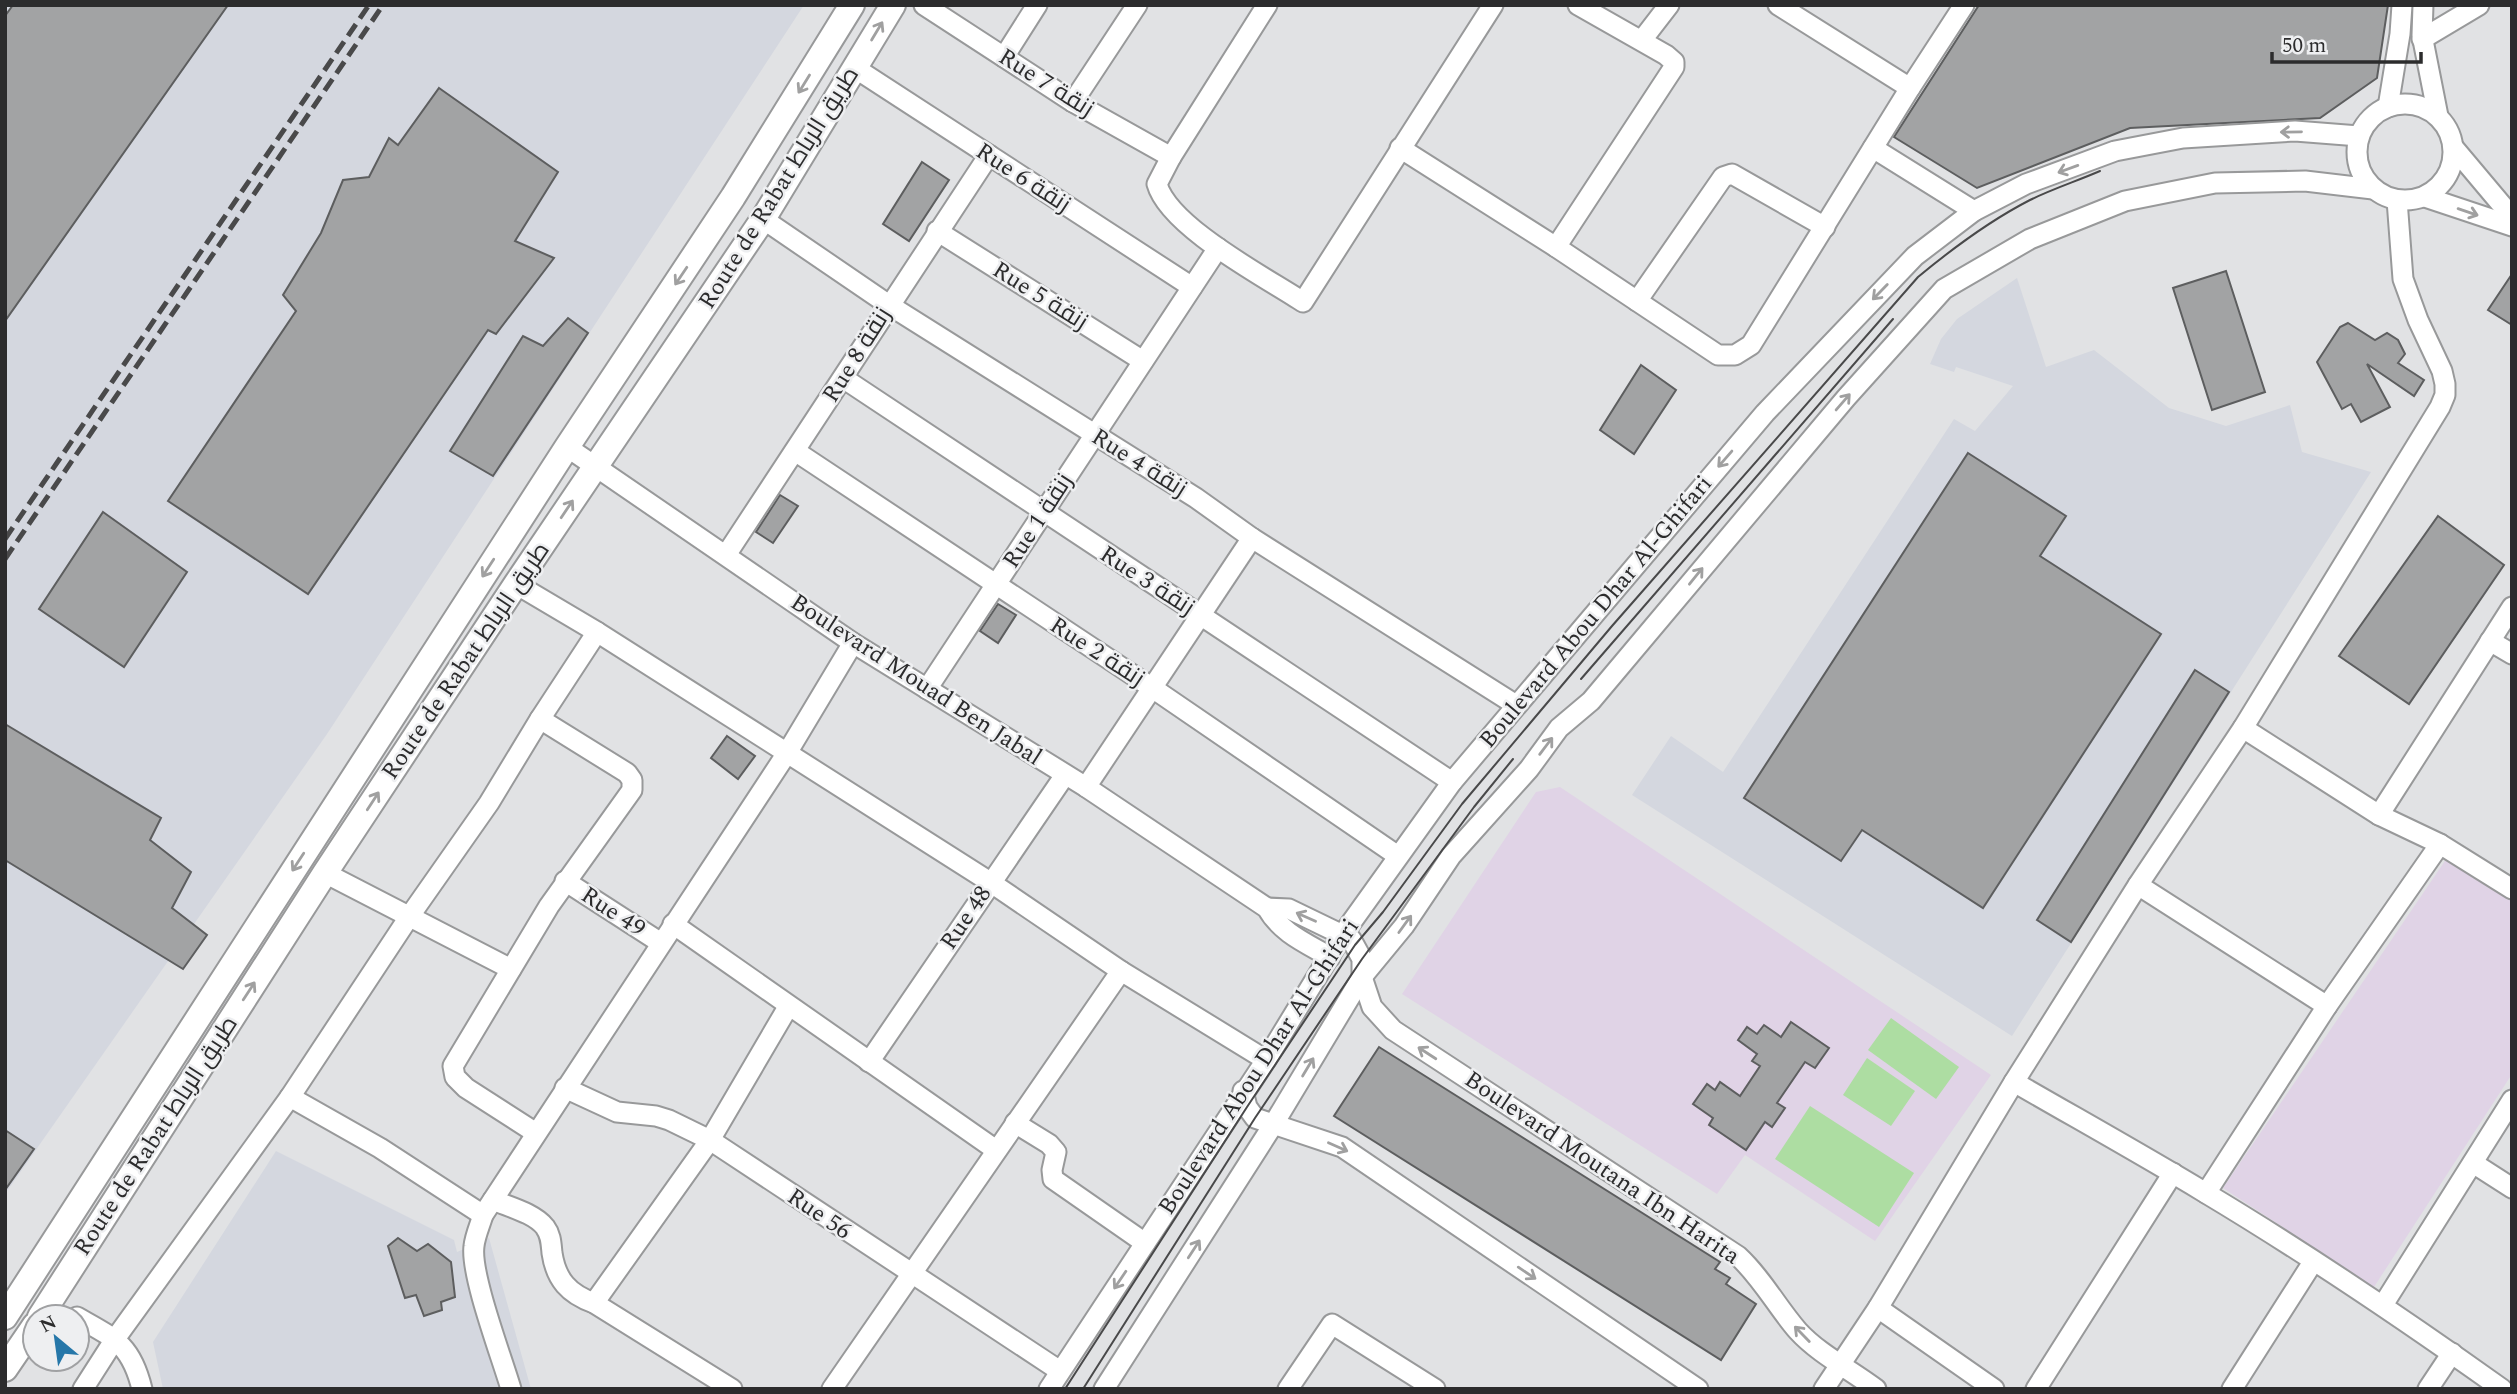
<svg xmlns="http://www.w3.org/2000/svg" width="2517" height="1394" viewBox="0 0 2517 1394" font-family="Spectral,Cairo,serif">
	<rect width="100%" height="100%" fill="#e1e2e4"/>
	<g fill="#d4d7df">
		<polygon points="5,5 804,5 327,734 5,1194"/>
		<polygon points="2017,278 2046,367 2094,350 2169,408 2226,426 2290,405 2302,452 2371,472 2012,1036 1632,795 1671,736 1723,772 1954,419 1975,431 2013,386 1956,367 1954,372 1930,364 1941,339 1957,319"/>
		<polygon points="276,1151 454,1240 457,1252 489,1238 531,1389 163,1389 153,1342"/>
	</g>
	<g fill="#e0d3e6">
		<polygon points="1560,787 1991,1075 1875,1241 1745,1155 1717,1194 1402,994 1536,792"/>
		<polygon points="2449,855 2512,897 2512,1074 2374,1287 2223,1188"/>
	</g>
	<g fill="#addda2">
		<polygon points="1891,1018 1959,1067 1936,1099 1868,1050"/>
		<polygon points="1867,1058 1915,1091 1891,1126 1843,1095"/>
		<polygon points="1810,1106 1914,1173 1879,1227 1775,1159"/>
	</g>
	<g fill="#a2a3a4" stroke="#5d5e5f" stroke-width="2">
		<polygon points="13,5 228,5 5,321 5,16"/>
		<polygon points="1979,5 2388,5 2377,78 2320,118 2130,128 1977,188 1894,137"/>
		<polygon points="439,88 558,172 515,241 554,258 496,334 488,330 308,594 168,501 296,311 283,295 321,233 343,180 369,177 389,138 398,145"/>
		<polygon points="922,162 949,180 909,241 883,224"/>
		<polygon points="2226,271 2265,392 2212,410 2173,288"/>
		<polygon points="2512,274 2512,325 2488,310"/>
		<polygon points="568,318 588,333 493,476 450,451 523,336 543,346"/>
		<polygon points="2348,323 2375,340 2387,333 2398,340 2405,354 2398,363 2424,380 2414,396 2367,364 2390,407 2361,422 2351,404 2342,409 2317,362 2340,327"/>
		<polygon points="1641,365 1676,390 1634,454 1600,430"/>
		<polygon points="1968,453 2066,516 2040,556 2161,634 1983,908 1862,830 1841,861 1744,798"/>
		<polygon points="780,495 798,506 773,543 756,532"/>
		<polygon points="103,512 187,572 124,667 39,609"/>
		<polygon points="2438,516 2504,565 2409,704 2339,656"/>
		<polygon points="998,604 1016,615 998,643 980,631"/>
		<polygon points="2195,670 2229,692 2071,942 2037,920"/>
		<polygon points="5,724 161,818 150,840 191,872 172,908 207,935 183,969 5,860"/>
		<polygon points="727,736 755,756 738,779 711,758"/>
		<polygon points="1791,1022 1829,1048 1815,1068 1805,1062 1777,1103 1785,1108 1772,1127 1765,1122 1746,1150 1709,1125 1713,1118 1693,1104 1707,1084 1715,1090 1720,1082 1740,1096 1760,1066 1752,1061 1757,1054 1738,1040 1747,1027 1757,1034 1764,1025 1781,1037"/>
		<polygon points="1379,1047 1720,1262 1715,1269 1730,1278 1726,1284 1756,1304 1721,1360 1334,1116"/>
		<polygon points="5,1130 34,1149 5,1190"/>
		<polygon points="398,1238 417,1251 428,1244 451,1262 455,1297 441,1302 442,1310 424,1316 416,1295 405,1298 388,1246"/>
	</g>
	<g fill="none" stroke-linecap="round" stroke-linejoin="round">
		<defs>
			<g id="minor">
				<polyline points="924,5 1073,102 1171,157"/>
				<path d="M1267,5L1171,157L1157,184C1169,227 1265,277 1303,302L1493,5"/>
				<polyline points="1778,5 1910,88"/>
				<polyline points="2423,5 2422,35 2438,116"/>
				<polyline points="2422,39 2479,5"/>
				<polyline points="1642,40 1669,5"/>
				<polyline points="1004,57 1037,5"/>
				<polyline points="855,68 1192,287"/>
				<polyline points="1073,102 1137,5"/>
				<circle cx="2405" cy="152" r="48"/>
				<polyline points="2388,107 2400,34 2402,5"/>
				<polyline points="1400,148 1556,247 1718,355 1735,355 1751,345 1910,88 1964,5"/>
				<polyline points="1873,148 1974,211"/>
				<polyline points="2454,148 2512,217"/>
				<polyline points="2425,197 2512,226"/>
				<polyline points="763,219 889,305 1196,498 1252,538 1516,705"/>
				<polyline points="937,231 1143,361"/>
				<polyline points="1556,247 1674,67 1674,62 1666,55 1578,5"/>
				<polyline points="1637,301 1723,177 1732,174 1825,227"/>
				<polyline points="843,378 1452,782"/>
				<path d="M567,447L853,643L1086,787L1267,908C1281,933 1306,943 1330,957"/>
				<polyline points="795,451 1151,687 1398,856"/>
				<polyline points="726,555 989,155"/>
				<polyline points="516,584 597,632 990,882 1121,971 1266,1060"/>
				<polyline points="2490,641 2512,654"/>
				<polyline points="927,689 1218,248"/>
				<polyline points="2243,728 2379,815 2440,844 2512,889"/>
				<polyline points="1086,787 1252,538"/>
				<polyline points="2379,815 2512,607"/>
				<polyline points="325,873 511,969"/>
				<polyline points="565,881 661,943"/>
				<polyline points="2138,885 2327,1006"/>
				<path d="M1267,908L1289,909L1351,939L1362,959V977L1372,1007L1393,1030L1738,1256C1762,1278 1777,1307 1798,1331C1819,1354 1851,1370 1876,1389"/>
				<polyline points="673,924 996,1150"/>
				<polyline points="869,1062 1065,775"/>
				<path d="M2014,1082C2078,1119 2141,1154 2204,1192C2306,1253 2405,1320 2502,1389"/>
				<polyline points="565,1088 617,1112 656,1116 669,1120 710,1140 1060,1371"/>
				<polyline points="1243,1091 1247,1107 1255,1118 1342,1147 1698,1389"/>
				<polyline points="290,1097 380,1148 483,1215"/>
				<polyline points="1015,1123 1049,1144 1056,1152 1052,1170 1053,1179 1145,1243"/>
				<polyline points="536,1133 466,1088 455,1077 453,1066 549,906 632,790 632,780 627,773 540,719"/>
				<polyline points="2473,1163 2512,1188"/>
				<polyline points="2206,1193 2327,1006 2440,844"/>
				<path d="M493,1200C509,1207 534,1213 545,1227C551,1235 551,1243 552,1253C556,1280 569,1294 594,1303L732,1389"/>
				<polyline points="594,1303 710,1140 788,1007"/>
				<polyline points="2383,1305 2512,1100"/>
				<polyline points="1878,1308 1994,1389"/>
				<path d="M77,1317C114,1338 131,1344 142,1389"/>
				<polyline points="83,1389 115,1339 290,1097 409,917 489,803 540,719 597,632"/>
				<path d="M511,1389C502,1358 470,1274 474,1246C475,1236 480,1225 483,1215L787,753L853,643"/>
				<polyline points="832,1389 1121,971"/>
				<polyline points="1049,1389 1266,1060 1343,934 1452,782 1765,413 1915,256 1974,211 2026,184 2115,151 2183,138 2295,131 2359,136"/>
				<polyline points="1104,1389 1273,1125 1362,977 1404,926 1451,856 1529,769 1559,728 1591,701 1846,398 1944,289 2030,239 2125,201 2215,183 2305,181 2373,189"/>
				<polyline points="1288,1389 1332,1324 1435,1389"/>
				<polyline points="1824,1389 1878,1308 2014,1082 2138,885 2243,728 2440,407 2445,395 2445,384 2442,371 2418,320 2403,279 2397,200"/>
				<polyline points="2036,1389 2173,1173"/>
				<polyline points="2232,1389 2313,1262"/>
				<polyline points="2428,1389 2452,1353"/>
			</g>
			<g id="major">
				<polyline points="5,1317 567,447 733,197 852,5"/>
				<polyline points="40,1317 325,873 516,584 763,219 893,5"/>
				<polyline points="5,1369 35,1325"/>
			</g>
		</defs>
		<use href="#minor" stroke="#98999a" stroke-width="23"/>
		<use href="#major" stroke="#98999a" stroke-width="28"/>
		<use href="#minor" stroke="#fff" stroke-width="19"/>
		<use href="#major" stroke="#fff" stroke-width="24"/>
		<g stroke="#49494a" stroke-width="2">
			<polyline points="1581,679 1893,319"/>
			<path d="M1065,1389L1247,1107L1355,945L1383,912L1462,804L1612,626L1918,277C1953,248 1989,221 2030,200C2052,189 2077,181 2100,171"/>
			<polyline points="1083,1389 1255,1118 1362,959 1474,807 1513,759"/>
		</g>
		<g stroke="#49494a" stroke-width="5" stroke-dasharray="14 7" stroke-linecap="butt">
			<polyline points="5,539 369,5"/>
			<polyline points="5,559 383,5"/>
		</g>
	</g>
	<defs><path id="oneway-shaft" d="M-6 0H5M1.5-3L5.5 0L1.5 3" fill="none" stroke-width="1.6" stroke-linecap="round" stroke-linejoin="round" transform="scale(1.75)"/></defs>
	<g stroke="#a0a0a0">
		<use href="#oneway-shaft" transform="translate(877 31) rotate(-59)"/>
		<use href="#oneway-shaft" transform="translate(804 84) rotate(122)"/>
		<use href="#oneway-shaft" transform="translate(2291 132) rotate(179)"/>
		<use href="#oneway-shaft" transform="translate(2068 169) rotate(160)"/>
		<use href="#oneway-shaft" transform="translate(2468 212) rotate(19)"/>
		<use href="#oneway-shaft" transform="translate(681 276) rotate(124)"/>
		<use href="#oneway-shaft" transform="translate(1880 292) rotate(134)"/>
		<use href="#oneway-shaft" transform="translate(1843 402) rotate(-49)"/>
		<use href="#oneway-shaft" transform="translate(1725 459) rotate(131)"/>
		<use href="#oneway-shaft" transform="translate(567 509) rotate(-56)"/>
		<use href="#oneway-shaft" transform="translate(488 568) rotate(123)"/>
		<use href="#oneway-shaft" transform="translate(1696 576) rotate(-51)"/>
		<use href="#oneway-shaft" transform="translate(1546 746) rotate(-53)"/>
		<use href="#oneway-shaft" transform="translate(373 801) rotate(-57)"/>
		<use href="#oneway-shaft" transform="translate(298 862) rotate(123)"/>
		<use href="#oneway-shaft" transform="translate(1306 917) rotate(-156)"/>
		<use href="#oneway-shaft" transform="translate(1405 924) rotate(-54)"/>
		<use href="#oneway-shaft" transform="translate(249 991) rotate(-57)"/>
		<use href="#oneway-shaft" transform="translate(1427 1053) rotate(-147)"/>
		<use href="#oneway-shaft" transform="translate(1308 1067) rotate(-59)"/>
		<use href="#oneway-shaft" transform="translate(1338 1147) rotate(24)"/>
		<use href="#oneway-shaft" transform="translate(1194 1249) rotate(-57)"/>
		<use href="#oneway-shaft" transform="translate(1527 1273) rotate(34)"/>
		<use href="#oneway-shaft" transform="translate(1120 1280) rotate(124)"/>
		<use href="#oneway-shaft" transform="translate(1802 1334) rotate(-134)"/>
	</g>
	<g text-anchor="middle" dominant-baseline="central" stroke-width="5" stroke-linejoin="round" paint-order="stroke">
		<g font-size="24" fill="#2c2c2d" stroke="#eeeff1">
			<text transform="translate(1046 83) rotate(32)">Rue 7 زنقة</text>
			<text transform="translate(1023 178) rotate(33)">Rue 6 زنقة</text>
			<text transform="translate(779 188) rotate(-58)">Route de Rabat طريق الرباط</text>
			<text transform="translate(1040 296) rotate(32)">Rue 5 زنقة</text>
			<text transform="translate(857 355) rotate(-58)">Rue 8 زنقة</text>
			<text transform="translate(1139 463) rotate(32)">Rue 4 زنقة</text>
			<text transform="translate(1038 521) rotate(-57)">Rue 1 زنقة</text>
			<text transform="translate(1147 581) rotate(33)">Rue 3 زنقة</text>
			<text transform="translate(1596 612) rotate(-50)">Boulevard Abou Dhar Al-Ghifari</text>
			<text transform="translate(1097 652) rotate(33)">Rue 2 زنقة</text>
			<text transform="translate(466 661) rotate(-56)">Route de Rabat طريق الرباط</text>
			<text transform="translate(916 680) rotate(33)">Boulevard Mouad Ben Jabal</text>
			<text transform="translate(613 912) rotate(33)">Rue 49</text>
			<text transform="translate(966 918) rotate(-56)">Rue 48</text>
			<text transform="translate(1259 1067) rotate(-57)">Boulevard Abou Dhar Al-Ghifari</text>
			<text transform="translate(156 1136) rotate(-57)">Route de Rabat طريق الرباط</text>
			<text transform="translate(1602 1168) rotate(34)">Boulevard Moutana Ibn Harita</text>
			<text transform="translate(819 1214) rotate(34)">Rue 56</text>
		</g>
	</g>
	<rect width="2517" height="1394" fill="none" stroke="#2c2c2d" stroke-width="14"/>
	<g transform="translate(56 1338) rotate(331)"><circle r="33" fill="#eeeff1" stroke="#a0a1a3" stroke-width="2"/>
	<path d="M0-5L12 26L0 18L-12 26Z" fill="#2677a9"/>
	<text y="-10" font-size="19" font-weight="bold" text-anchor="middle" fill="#2c2c2d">N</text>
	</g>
	<path d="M2272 52v10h149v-10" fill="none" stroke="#2c2c2d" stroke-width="3.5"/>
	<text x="2282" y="52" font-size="21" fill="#2c2c2d" stroke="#eeeff1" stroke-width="5" paint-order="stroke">50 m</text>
</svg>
